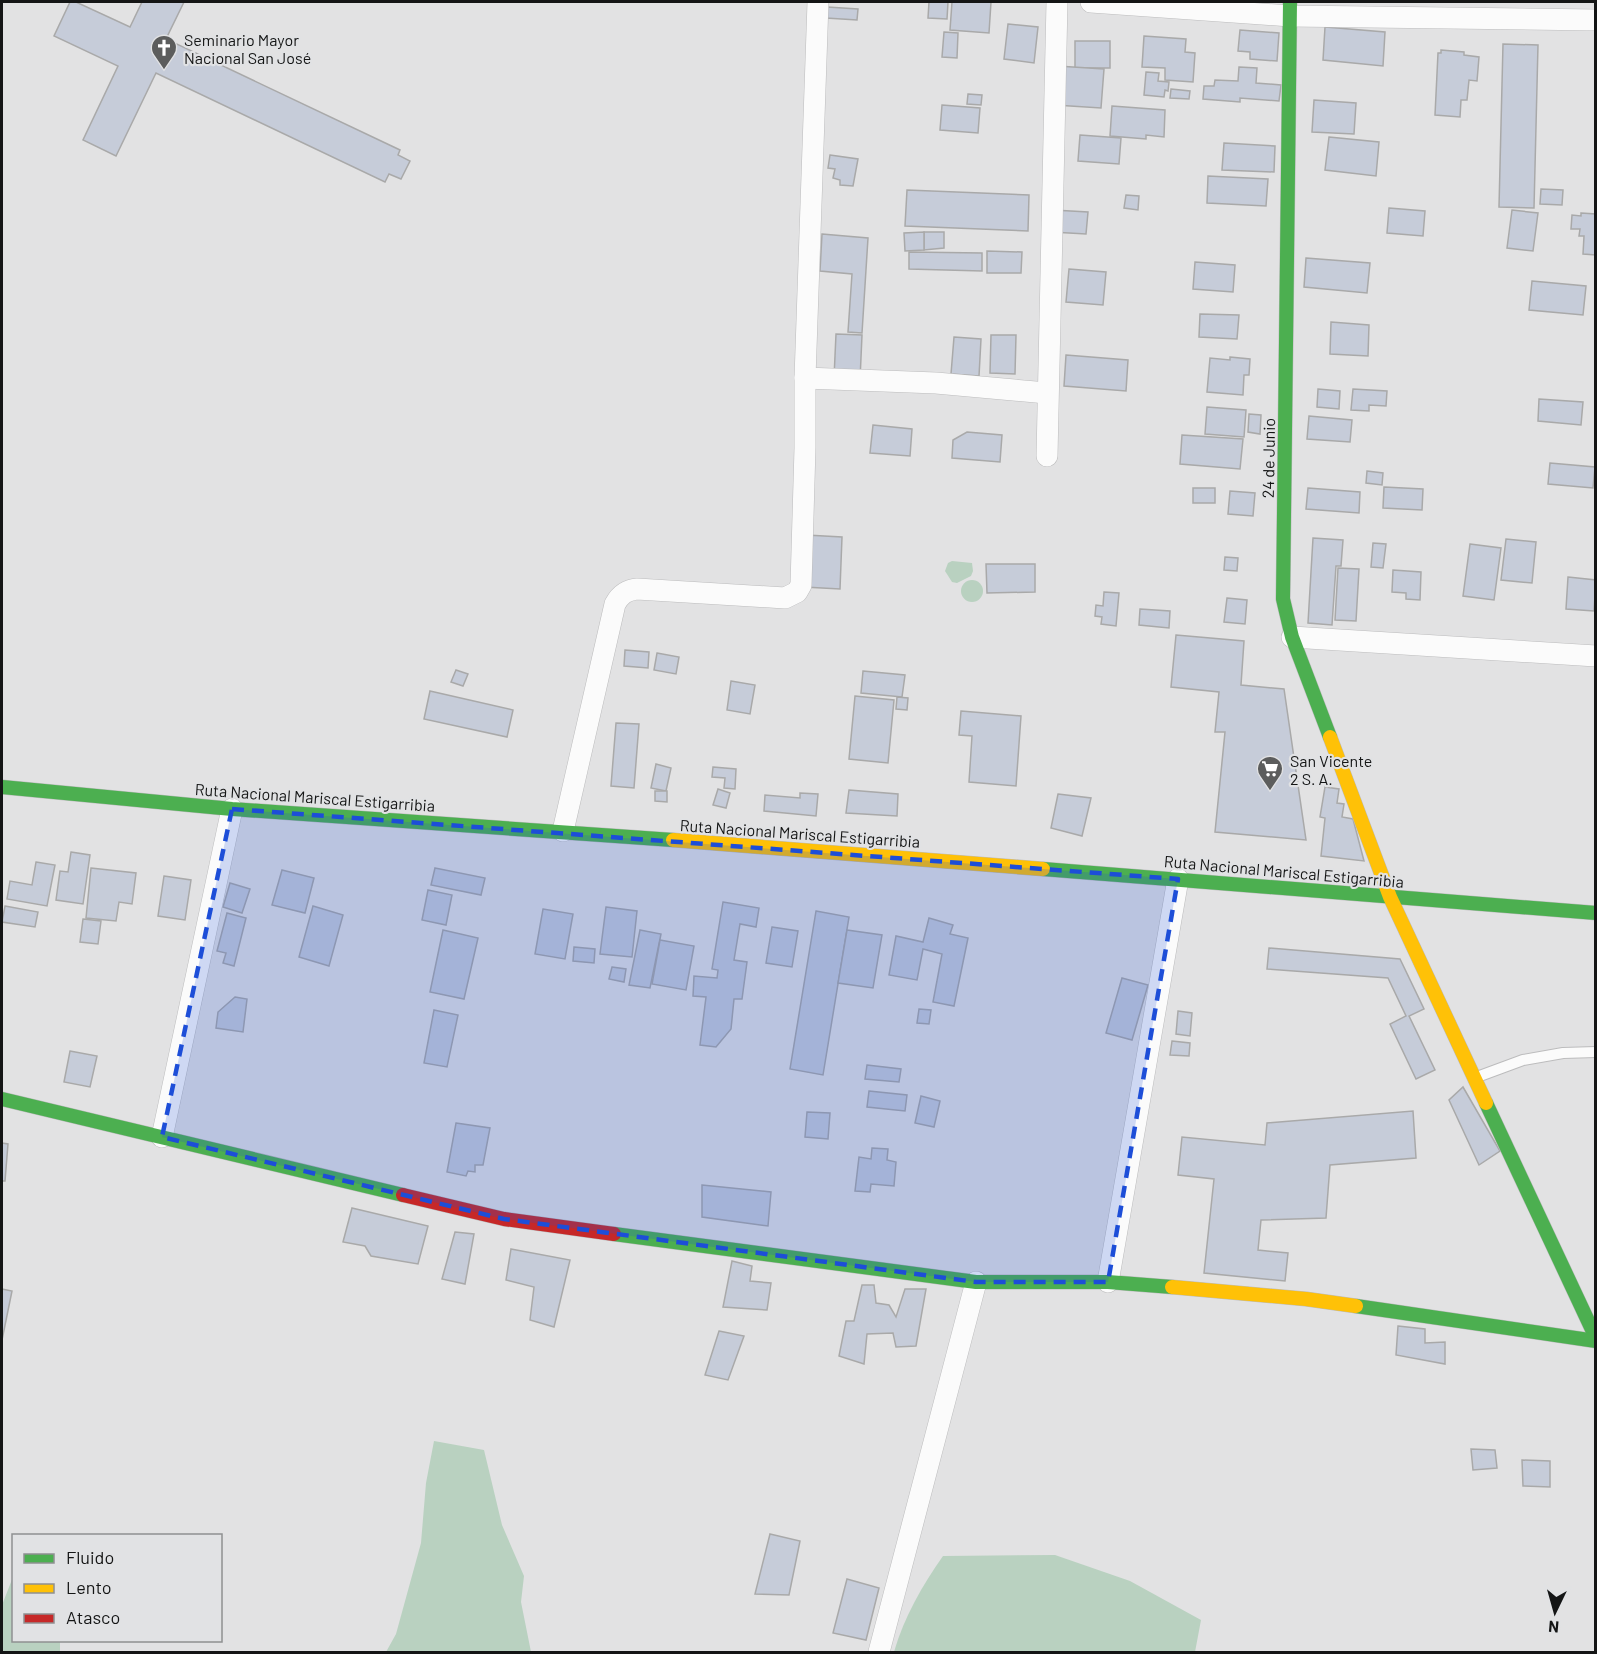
<svg xmlns="http://www.w3.org/2000/svg" width="1597" height="1654" viewBox="0 0 1597 1654" font-family="Barlow,sans-serif">
	<rect width="100%" height="100%" fill="#e2e2e3"/>
	<g fill="#b9d1c0">
		<polygon points="952,561 972,563 973,571 971,576 957,583 952,582 945,571 948,563"/>
		<circle cx="972" cy="591" r="11"/>
		<polygon points="434,1441 484,1450 502,1525 524,1576 521,1602 531,1652 386,1652 396,1634 421,1543 426,1483"/>
		<path d="M1055,1555L1130,1581L1201,1620L1195,1652H894C904,1617 922,1586 943,1556Z"/>
		<polygon points="13,1577 14,1640 60,1641 60,1652 2,1652 2,1605"/>
	</g>
	<g fill="#c6ccd9" stroke="#a9a9a9" stroke-width="1.5">
		<polygon points="70,2 76,2 130,27 142,2 184,2 166,39 400,150 398,155 410,161 401,179 389,174 385,182 156,73 116,156 83,140 118,66 54,36"/>
		<polygon points="929,2 948,2 947,19 928,18"/>
		<polygon points="952,2 991,2 989,33 950,30"/>
		<polygon points="827,7 858,9 857,20 826,18"/>
		<polygon points="1008,24 1038,27 1034,63 1004,59"/>
		<polygon points="1325,27 1385,32 1383,66 1323,60"/>
		<polygon points="1240,30 1279,33 1277,61 1250,59 1250,52 1238,51"/>
		<polygon points="944,32 958,33 957,58 942,57"/>
		<polygon points="1144,36 1186,39 1185,52 1195,53 1193,82 1165,80 1165,68 1142,67"/>
		<rect x="1075" y="41" width="35" height="27"/>
		<polygon points="1503,44 1538,45 1534,208 1499,207"/>
		<polygon points="1441,50 1464,52 1464,55 1479,57 1477,81 1469,80 1467,100 1461,100 1460,117 1435,115 1438,53 1441,53"/>
		<polygon points="1057,66 1104,69 1101,108 1055,105"/>
		<polygon points="1239,67 1257,68 1256,83 1281,85 1279,101 1240,98 1240,102 1203,99 1204,86 1214,86 1215,80 1238,81"/>
		<polygon points="1146,72 1159,73 1158,81 1169,82 1168,91 1165,90 1164,97 1144,95"/>
		<polygon points="1171,89 1190,91 1189,99 1170,98"/>
		<polygon points="968,94 982,95 981,105 967,104"/>
		<polygon points="1314,100 1356,103 1354,134 1312,132"/>
		<polygon points="942,105 980,108 978,133 940,130"/>
		<polygon points="1112,106 1165,110 1164,137 1146,135 1146,139 1110,136"/>
		<polygon points="1080,135 1121,138 1119,164 1078,161"/>
		<polygon points="1329,137 1379,142 1376,176 1325,170"/>
		<polygon points="1224,143 1275,146 1274,172 1222,170"/>
		<polygon points="830,155 858,159 853,186 840,185 840,180 833,178 835,169 828,168"/>
		<polygon points="1208,176 1268,179 1266,206 1207,203"/>
		<polygon points="1541,189 1563,190 1562,205 1540,204"/>
		<polygon points="907,190 1029,195 1028,231 905,226"/>
		<polygon points="1126,195 1139,196 1138,210 1124,208"/>
		<polygon points="1389,208 1425,211 1423,236 1387,233"/>
		<polygon points="1053,210 1088,212 1086,234 1052,232"/>
		<polygon points="1512,210 1538,213 1533,251 1507,248"/>
		<polygon points="1581,213 1596,214 1596,255 1583,254 1584,236 1579,236 1580,229 1571,229 1572,215 1581,216"/>
		<polygon points="924,232 944,232 944,248 924,250"/>
		<polygon points="924,232 924,250 905,251 904,233"/>
		<polygon points="822,234 868,238 862,333 848,332 852,274 820,271"/>
		<polygon points="987,251 1022,252 1021,273 987,273"/>
		<polygon points="909,252 982,253 982,271 909,269"/>
		<polygon points="1306,258 1370,263 1367,293 1304,287"/>
		<polygon points="1195,262 1235,265 1233,292 1193,289"/>
		<polygon points="1069,269 1106,272 1103,305 1066,302"/>
		<polygon points="1532,281 1586,286 1583,315 1529,310"/>
		<polygon points="1200,314 1239,315 1237,339 1199,337"/>
		<polygon points="1331,322 1369,325 1368,356 1330,354"/>
		<polygon points="836,334 862,335 860,380 834,378"/>
		<polygon points="991,335 1016,335 1015,374 990,373"/>
		<polygon points="954,337 981,339 979,376 951,374"/>
		<polygon points="1066,355 1128,360 1126,391 1064,386"/>
		<polygon points="1230,357 1250,359 1249,375 1244,375 1243,395 1207,392 1210,358 1230,360"/>
		<polygon points="1318,389 1340,391 1339,409 1317,407"/>
		<polygon points="1353,389 1387,391 1386,406 1369,405 1369,411 1351,410"/>
		<polygon points="1539,399 1583,402 1581,425 1538,421"/>
		<polygon points="1207,407 1246,410 1244,437 1205,434"/>
		<polygon points="1249,414 1261,415 1260,434 1248,432"/>
		<polygon points="1309,416 1352,420 1350,442 1307,439"/>
		<polygon points="873,425 912,429 910,456 870,453"/>
		<polygon points="967,432 1002,435 1000,462 952,458 953,440"/>
		<polygon points="1182,435 1243,439 1240,469 1180,464"/>
		<polygon points="1550,463 1595,467 1593,488 1548,484"/>
		<polygon points="1367,471 1383,473 1382,485 1366,483"/>
		<polygon points="1384,487 1423,489 1422,510 1383,508"/>
		<rect x="1193" y="488" width="22" height="15"/>
		<polygon points="1308,488 1360,492 1359,513 1306,509"/>
		<polygon points="1230,491 1255,493 1253,516 1228,514"/>
		<polygon points="806,535 842,537 840,589 804,587"/>
		<polygon points="1313,538 1343,540 1341,566 1336,566 1332,625 1308,623"/>
		<polygon points="1506,539 1536,542 1532,583 1501,580"/>
		<polygon points="1373,543 1386,544 1383,568 1371,567"/>
		<polygon points="1470,544 1501,548 1494,600 1463,596"/>
		<polygon points="1225,557 1238,558 1237,571 1224,570"/>
		<polygon points="986,564 1035,564 1035,592 987,593"/>
		<polygon points="1338,568 1359,569 1356,621 1335,620"/>
		<polygon points="1393,570 1421,572 1420,600 1406,599 1406,593 1392,592"/>
		<polygon points="1568,577 1596,580 1594,611 1566,609"/>
		<polygon points="1104,592 1119,593 1116,626 1101,624 1102,617 1095,616 1096,605 1103,606"/>
		<polygon points="1227,598 1247,600 1245,624 1224,622"/>
		<polygon points="1140,609 1170,611 1169,628 1139,625"/>
		<polygon points="1176,635 1244,641 1241,685 1284,689 1306,840 1215,832 1225,732 1215,732 1219,692 1171,687"/>
		<polygon points="625,650 649,652 648,668 624,666"/>
		<polygon points="657,653 679,657 676,674 654,670"/>
		<polygon points="456,670 468,674 463,686 451,682"/>
		<polygon points="863,671 905,675 902,697 861,693"/>
		<polygon points="731,681 755,685 750,714 727,710"/>
		<polygon points="430,691 513,710 507,737 424,719"/>
		<polygon points="855,696 894,700 888,763 849,759"/>
		<polygon points="897,697 908,698 907,710 896,709"/>
		<polygon points="961,711 1021,716 1016,786 969,782 972,736 959,735"/>
		<polygon points="616,723 639,724 634,788 611,786"/>
		<polygon points="656,764 671,768 666,791 651,788"/>
		<polygon points="713,767 736,769 735,789 724,788 725,778 712,777"/>
		<polygon points="1325,787 1339,789 1337,803 1344,804 1342,817 1353,819 1364,861 1321,856 1325,818 1320,817"/>
		<polygon points="718,789 730,793 726,808 713,805"/>
		<polygon points="849,790 898,794 897,816 846,813"/>
		<polygon points="655,791 667,791 667,802 655,801"/>
		<polygon points="800,793 818,794 816,816 764,811 765,795 800,798"/>
		<polygon points="1058,794 1091,798 1082,836 1051,828"/>
		<polygon points="71,852 90,855 83,904 56,900 60,871 68,872"/>
		<polygon points="36,862 55,865 47,906 7,899 10,881 32,885"/>
		<polygon points="91,868 136,873 132,904 119,902 116,921 86,918"/>
		<polygon points="435,868 485,878 481,895 431,885"/>
		<polygon points="282,870 314,878 305,913 272,905"/>
		<polygon points="164,876 191,880 185,920 158,916"/>
		<polygon points="230,883 250,889 242,913 223,907"/>
		<polygon points="428,890 452,895 446,925 422,920"/>
		<polygon points="723,902 759,908 756,927 740,924 734,960 747,962 742,999 734,999 731,1029 716,1047 700,1045 706,997 693,996 694,976 717,978 718,970 712,969"/>
		<polygon points="5,906 38,912 35,927 2,922"/>
		<polygon points="313,906 343,915 329,966 299,957"/>
		<polygon points="606,907 637,911 632,957 600,954"/>
		<polygon points="543,909 573,914 565,959 535,954"/>
		<polygon points="816,911 849,917 823,1075 790,1069"/>
		<polygon points="227,913 246,918 234,966 223,963 226,953 217,951"/>
		<polygon points="929,918 953,925 950,934 968,938 954,1006 933,1002 942,954 923,949 917,980 889,975 896,936 923,942"/>
		<polygon points="83,919 101,921 98,944 80,942"/>
		<polygon points="772,927 798,931 792,967 766,963"/>
		<polygon points="443,930 478,938 464,999 430,992"/>
		<polygon points="640,930 661,934 650,988 629,985"/>
		<polygon points="847,930 882,935 873,988 838,983"/>
		<polygon points="660,940 694,946 686,990 652,984"/>
		<polygon points="574,947 595,949 594,963 573,961"/>
		<polygon points="1269,948 1400,959 1424,1009 1409,1016 1435,1070 1416,1079 1390,1024 1406,1016 1388,978 1267,969"/>
		<polygon points="612,967 626,969 624,982 609,979"/>
		<polygon points="1122,978 1148,985 1132,1040 1106,1033"/>
		<polygon points="235,997 247,999 243,1032 216,1028 218,1012"/>
		<polygon points="919,1009 931,1010 929,1024 917,1023"/>
		<polygon points="434,1010 458,1015 447,1067 424,1063"/>
		<polygon points="1178,1011 1192,1013 1190,1036 1176,1034"/>
		<polygon points="1172,1041 1190,1043 1189,1056 1170,1055"/>
		<polygon points="70,1051 97,1056 90,1087 64,1082"/>
		<polygon points="867,1065 901,1069 899,1082 865,1079"/>
		<polygon points="1463,1087 1500,1151 1479,1165 1449,1100"/>
		<polygon points="869,1091 907,1095 905,1111 867,1107"/>
		<polygon points="921,1096 940,1101 934,1127 915,1123"/>
		<polygon points="1413,1111 1416,1158 1330,1165 1326,1218 1261,1220 1258,1250 1288,1253 1285,1281 1204,1273 1214,1179 1178,1175 1182,1137 1265,1145 1267,1123"/>
		<polygon points="807,1112 830,1113 828,1139 805,1137"/>
		<polygon points="456,1123 490,1128 483,1165 475,1165 475,1172 468,1171 466,1176 447,1172"/>
		<polygon points="2,1143 8,1144 5,1181 2,1181"/>
		<polygon points="872,1148 888,1149 887,1160 896,1162 894,1186 871,1184 870,1192 855,1191 859,1157 871,1159"/>
		<polygon points="702,1185 771,1192 768,1226 702,1217"/>
		<polygon points="352,1208 428,1226 418,1264 371,1256 365,1246 343,1242"/>
		<polygon points="455,1232 474,1234 465,1284 442,1279"/>
		<polygon points="511,1249 570,1260 554,1327 530,1320 534,1287 506,1280"/>
		<polygon points="732,1261 752,1266 750,1281 771,1283 767,1310 723,1307"/>
		<polygon points="862,1285 874,1285 876,1303 889,1305 896,1317 905,1289 926,1289 916,1346 896,1347 893,1333 867,1334 864,1364 839,1356 846,1321 854,1321"/>
		<polygon points="2,1289 12,1291 2,1340"/>
		<polygon points="1398,1326 1425,1329 1425,1343 1445,1342 1445,1364 1396,1355"/>
		<polygon points="719,1331 744,1336 728,1380 705,1375"/>
		<polygon points="1471,1449 1495,1450 1497,1468 1473,1470"/>
		<polygon points="1522,1460 1550,1461 1550,1487 1523,1486"/>
		<polygon points="770,1534 800,1541 789,1595 755,1594"/>
		<polygon points="847,1579 879,1588 866,1640 833,1633"/>
	</g>
	<g fill="none" stroke-linecap="round" stroke-linejoin="round">
		<defs>
			<polyline id="lane" points="1477,1077 1523,1060 1563,1053 1596,1052"/>
			<g id="street">
				<polyline points="1091,2 1290,16 1596,20"/>
				<polyline points="805,378 936,383 1047,393"/>
				<polyline points="1047,456 1057,2"/>
				<polyline points="1292,637 1596,656"/>
				<path d="M563,831L615,604C620,595 626,590 637,589L785,598L797,592L801,585L805,448V378L818,2"/>
				<polyline points="162,1137 232,809"/>
				<polyline points="1108,1282 1178,879"/>
				<polyline points="879,1652 976,1282"/>
			</g>
			<g id="fast">
				<polyline points="1290,2 1283,599 1292,637 1330,737"/>
				<polyline points="2,787 232,809 673,840"/>
				<polyline points="1043,869 1596,913"/>
				<polyline points="2,1099 403,1195"/>
				<polyline points="1486,1103 1596,1338"/>
				<polyline points="614,1234 976,1282 1108,1282 1172,1287"/>
				<polyline points="1356,1306 1596,1341"/>
			</g>
			<g id="slow">
				<polyline points="1330,737 1390,897 1486,1103"/>
				<polyline points="673,840 1043,869"/>
				<polyline points="1172,1287 1306,1299 1356,1306"/>
			</g>
			<polyline id="jam" points="403,1195 504,1219 614,1234"/>
		</defs>
		<use href="#lane" stroke="#bcbcbd" stroke-width="12"/>
		<use href="#street" stroke="#bcbcbd" stroke-width="22"/>
		<use href="#fast" stroke="#bcbcbd" stroke-width="15"/>
		<use href="#slow" stroke="#bcbcbd" stroke-width="15"/>
		<use href="#jam" stroke="#bcbcbd" stroke-width="15"/>
		<use href="#lane" stroke="#fbfbfb" stroke-width="10"/>
		<use href="#street" stroke="#fbfbfb" stroke-width="21"/>
		<use href="#fast" stroke="#4caf50" stroke-width="14"/>
		<use href="#slow" stroke="#ffc107" stroke-width="14"/>
		<use href="#jam" stroke="#c62828" stroke-width="14"/>
	</g>
	<path fill="#1d4ed8" fill-opacity="0.2" stroke="#1d4ed8" stroke-width="4.5" stroke-dasharray="12 8" stroke-linejoin="round" d="M232,809L1178,879L1108,1282H976L504,1219L162,1137Z"/>
	<defs>
		<symbol id="church-pin" viewBox="-11 -11 22 30"><path d="M0 17L-7.5 6A9.5 9.5 0 1 1 7.5 6Z" fill="#5c5d5d" stroke="#e1e2e4"/><path d="M-1.2-6h2.4v3.5h3.3v2.4h-3.3V6h-2.4V-.1h-3.3v-2.4h3.3Z" fill="#fff"/></symbol>
		<symbol id="supermarket-pin" viewBox="-11 -11 22 30"><path d="M0 17L-7.5 6A9.5 9.5 0 1 1 7.5 6Z" fill="#5c5d5d" stroke="#e1e2e4"/><path d="M-6-5.5h2.5l.6 2H6L4.5 2H-2.5L-4.4-4H-6ZM-1.5 3.2a1.3 1.3 0 1 0 .1 0ZM3 3.2a1.3 1.3 0 1 0 .1 0Z" fill="#fff"/></symbol>
	</defs>
	<g fill-rule="evenodd">
		<use href="#church-pin" x="149" y="33" width="30" height="40"/>
		<use href="#supermarket-pin" x="1255" y="754" width="30" height="40"/>
	</g>
	<g text-anchor="middle" dominant-baseline="central" stroke-width="4.5" stroke-linejoin="round" paint-order="stroke">
		<g font-size="16" fill="#141515" stroke="#e1e2e4" text-anchor="start">
			<text x="184" y="39">Seminario Mayor<tspan x="184" dy="18">Nacional San José</tspan></text>
			<text x="1290" y="760">San Vicente<tspan x="1290" dy="18">2 S. A.</tspan></text>
		</g>
		<g font-size="16" fill="#141515" stroke="#e1e2e4">
			<text transform="translate(1268 458) rotate(-89)">24 de Junio</text>
			<text transform="translate(315 797) rotate(4)">Ruta Nacional Mariscal Estigarribia</text>
			<text transform="translate(800 833) rotate(4)">Ruta Nacional Mariscal Estigarribia</text>
			<text transform="translate(1284 871) rotate(5)">Ruta Nacional Mariscal Estigarribia</text>
		</g>
	</g>
	<rect width="1597" height="1654" fill="none" stroke="#141515" stroke-width="6"/>
	<rect x="12" y="1534" width="210" height="108" fill="#e1e2e4" stroke="#8f9091" stroke-width="1.5"/>
	<rect x="24" y="1554" width="30" height="9" fill="#4caf50" stroke="#8f9091" stroke-width="1.5"/>
	<text x="66" y="1564" font-size="18" fill="#141515">Fluido</text>
	<rect x="24" y="1584" width="30" height="9" fill="#ffc107" stroke="#8f9091" stroke-width="1.5"/>
	<text x="66" y="1594" font-size="18" fill="#141515">Lento</text>
	<rect x="24" y="1614" width="30" height="9" fill="#c62828" stroke="#8f9091" stroke-width="1.5"/>
	<text x="66" y="1624" font-size="18" fill="#141515">Atasco</text>
	<g transform="translate(1555 1612) rotate(185)" stroke="#e1e2e4" stroke-width="4.5" paint-order="stroke">
	<path d="M0-4.5L10 22L0 15L-10 22Z" fill="#141515"/>
	<text y="-9" font-size="16" font-weight="bold" text-anchor="middle" fill="#141515">N</text>
	</g>
</svg>
